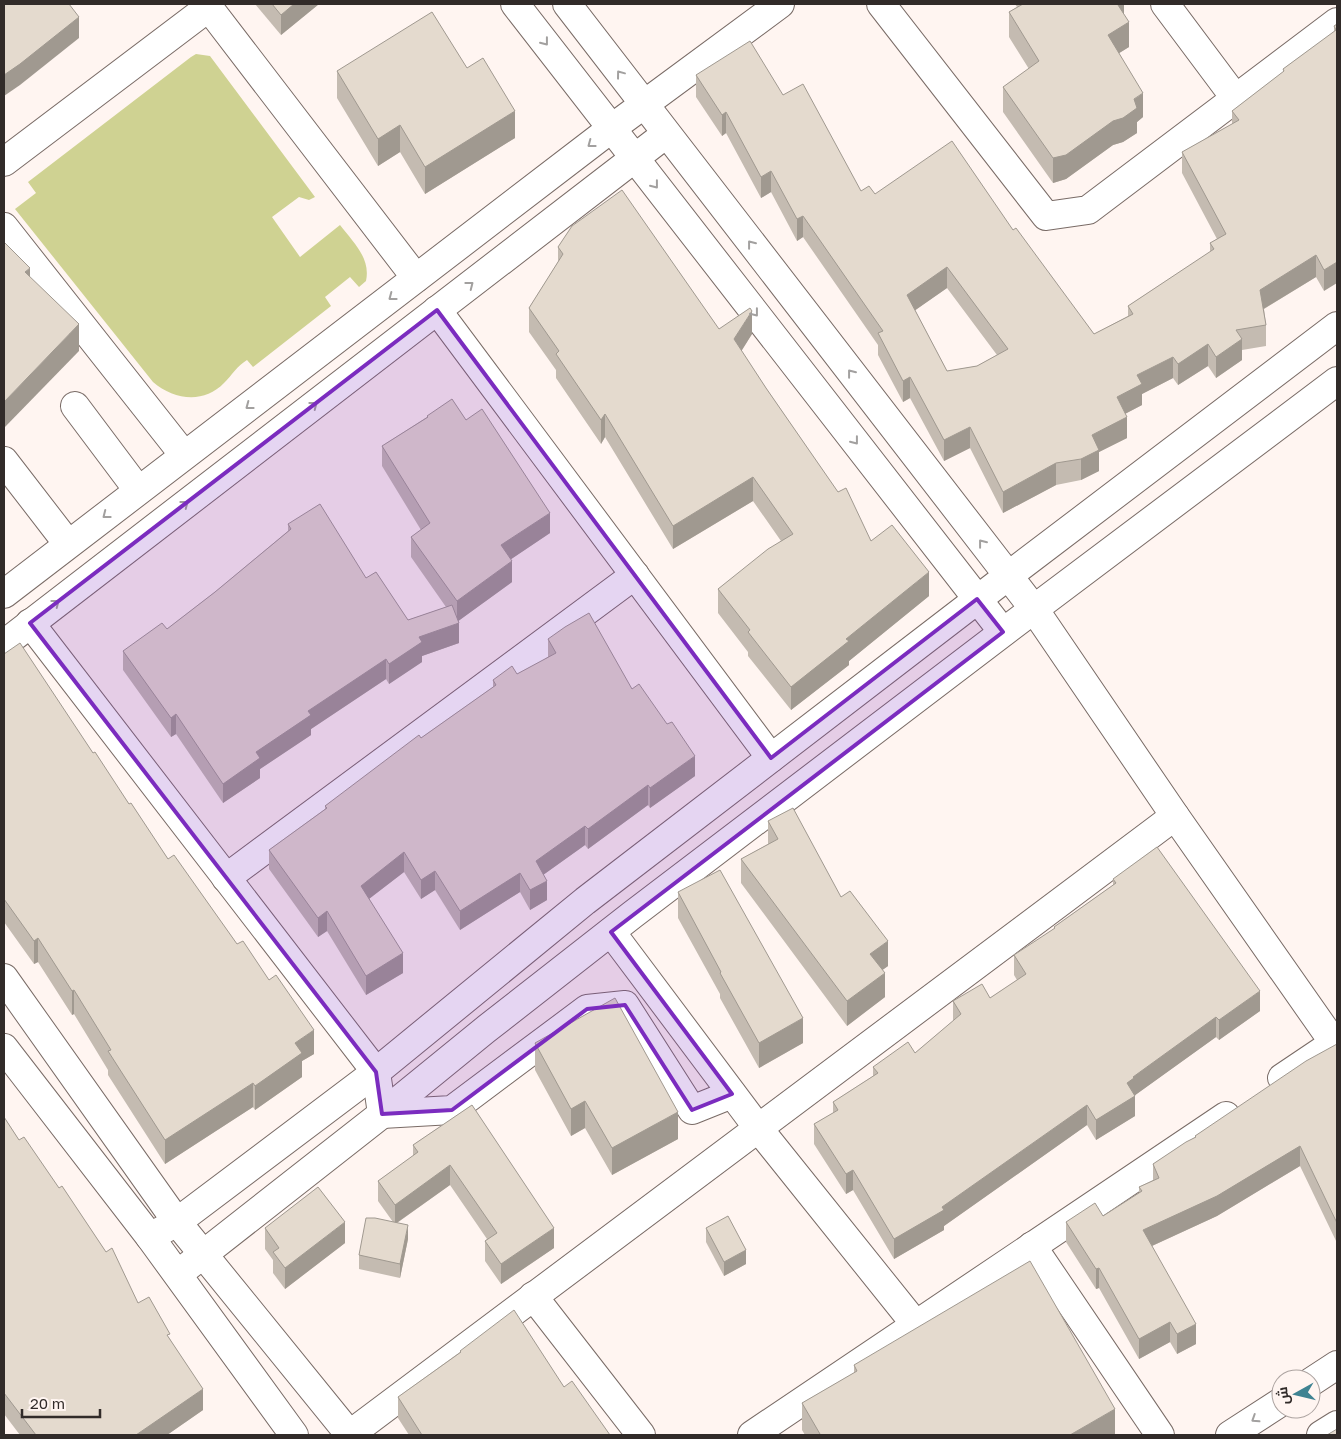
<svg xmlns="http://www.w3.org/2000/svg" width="1341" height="1439" viewBox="0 0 1341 1439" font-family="'Golos Text',Cairo,sans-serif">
	<rect width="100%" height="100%" fill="#fff5f1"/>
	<path fill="#cfd292" d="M196,54L210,56L315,197L309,200L299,197L272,217L300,257L340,225C353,242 371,258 366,281L359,287L350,277L325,297L331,306L253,367L247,360C237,366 232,375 224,383C204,404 174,400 153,382L15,209L36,193L28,182L191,57Z"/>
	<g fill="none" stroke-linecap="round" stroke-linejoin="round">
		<defs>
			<g id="minor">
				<polyline points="206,4 416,278"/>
				<polyline points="515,4 1003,632"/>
				<polyline points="567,4 1034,609 1175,816 1334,1043"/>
				<polyline points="881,4 1046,216 1088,210 1337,22"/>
				<polyline points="1165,4 1236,99"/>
				<polyline points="4,162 209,7"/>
				<polyline points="4,227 184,455"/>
				<polyline points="437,310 771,758"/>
				<polyline points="75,406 138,490"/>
				<polyline points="4,461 68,544"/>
				<polyline points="4,594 612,128 780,4"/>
				<polyline points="30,623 376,1072 382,1114 452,1110 587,1009 625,1005 692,1110 732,1094"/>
				<polyline points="4,644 666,134"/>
				<polyline points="226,878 635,575"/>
				<polyline points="611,932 758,1128 916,1325"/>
				<polyline points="4,978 177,1222 350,1435"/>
				<polyline points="4,1048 150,1237 294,1435"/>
				<polyline points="1282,1078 1337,1041"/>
				<polyline points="150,1237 177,1222 376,1072 585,901 1008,576 1337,326"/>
				<polyline points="1032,1246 1160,1435"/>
				<polyline points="178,1274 382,1114 485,1030 632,915 1034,609 1337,381"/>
				<polyline points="533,1296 641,1435"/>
				<polyline points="1311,1382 1337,1365"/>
				<polyline points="349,1435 1175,816"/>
				<polyline points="752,1435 1226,1116"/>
				<polyline points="1230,1435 1281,1402"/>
				<polyline points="1321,1435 1337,1425"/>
			</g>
		</defs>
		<use href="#minor" stroke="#796b66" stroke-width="30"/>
		<use href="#minor" stroke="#fff" stroke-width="28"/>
	</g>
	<g fill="#c4bbb1" fill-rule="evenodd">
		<polygon points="255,4 319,4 281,35"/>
		<polygon points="1015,4 1124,4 1124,15 1129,47 1119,53 1143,117 1137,122 1137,133 1123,142 1113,145 1066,179 1053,183 1003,112 1003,87 1029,69 1009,37 1009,12 1017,7"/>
		<path d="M1337,24L1324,291L1316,277L1264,309L1266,325V346L1242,350V360L1216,378L1208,366L1178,385L1173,378L1142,394V405L1125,414L1127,438L1099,452V471L1081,480L1056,485L1003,513L970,448L944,461L910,398L903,402L878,355V345L803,237L797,241L771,192L761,198L726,133L722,136L696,97V75L783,95L861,191L1013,230L1094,334L1128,316V306L1210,252V243L1217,239L1182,173V152L1232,124V111L1283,72V69L1334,32V26ZM947,288L997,355L977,366L947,371L915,310Z"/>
		<polygon points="467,68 515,138 425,194 400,152 378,166 337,98 337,71"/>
		<polygon points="558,247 719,329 752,334 741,351 766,388 871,541 929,596 849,661 849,665 791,710 748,656 748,652 718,613 718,589 781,541 753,501 673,549 605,437 601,444 556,378 556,370 529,332 529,308 558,262"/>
		<polygon points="427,416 466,420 550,533 511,559 512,582 458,621 459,643 422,656 422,662 389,684 386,679 311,729 311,735 260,769 260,778 223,803 176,734 171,737 123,670 123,651 167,629 215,592 288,531 288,524 366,578 408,620 446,607 411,557 411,537 421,530 382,466 382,446 427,417"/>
		<polygon points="548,639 632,689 695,776 650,808 648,805 588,849 585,845 543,875 547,900 530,910 520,892 460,930 435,890 421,899 404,872 369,899 403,973 366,995 327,931 318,937 269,869 269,850 325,809 325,806 493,687 493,680 517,674 548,658"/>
		<polygon points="4,654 93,753 168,859 314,1054 302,1061 302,1077 255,1110 253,1107 165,1164 108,1075 108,1070 74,1014 72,1015 38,962 34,964 4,922"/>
		<polygon points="768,821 841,897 888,966 882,970 885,997 847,1026 741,883 741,859 768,844"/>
		<polygon points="1113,879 1260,1011 1219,1040 1216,1037 1135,1095 1135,1116 1096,1140 1087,1125 944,1226 944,1230 894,1259 853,1190 846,1194 814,1144 814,1124 833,1113 833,1102 873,1076 873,1067 915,1053 953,1021 953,1001 990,998 1017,980 1014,975 1014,955 1054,929 1054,927 1113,885"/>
		<polygon points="678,892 803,1043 759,1068 720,998 720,994 678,918"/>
		<polygon points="535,1043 678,1139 612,1175 585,1128 571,1136 535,1070"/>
		<polygon points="1337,1044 1337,1243 1300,1166 1217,1216 1152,1246 1196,1344 1177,1354 1170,1342 1139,1359 1099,1288 1096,1289 1066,1242 1066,1222 1103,1216 1139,1193 1139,1187 1153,1180 1153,1164 1195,1137 1195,1136"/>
		<polygon points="472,1105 554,1248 501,1284 485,1261 485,1241 487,1239 450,1185 397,1223 408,1239 400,1278 359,1269 359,1255 393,1222 378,1201 378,1181 413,1156 413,1145"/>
		<polygon points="4,1117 19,1140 138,1303 170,1339 203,1410 167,1435 20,1435 4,1414"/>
		<polygon points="265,1228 345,1243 285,1289 273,1273 273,1260 265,1249"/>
		<polygon points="706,1228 746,1264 724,1276 706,1242"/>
		<polygon points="460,1351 564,1387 610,1435 409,1435 398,1418 398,1397 460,1352"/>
		<polygon points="854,1365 1115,1435 805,1435 802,1430 802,1403 854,1373"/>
	</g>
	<g fill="#a09990">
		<polygon points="294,4 319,4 281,35 281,15"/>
		<polygon points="1119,4 1124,4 1124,25 1118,5"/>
		<polygon points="79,17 79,38 20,85 4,96 4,75"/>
		<polygon points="1129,22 1129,47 1108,60 1108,35"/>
		<polygon points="1143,93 1143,117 1137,122 1137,133 1123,142 1113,145 1066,179 1053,183 1053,158"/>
		<polygon points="515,111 515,138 425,194 425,167"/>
		<polygon points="726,112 726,133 722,136 722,115"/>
		<polygon points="400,125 400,152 378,166 378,139"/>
		<polygon points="771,171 771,192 761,198 761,177"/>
		<polygon points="803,216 803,237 797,241 797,219"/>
		<polygon points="1316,255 1316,277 1260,311 1260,290"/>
		<polygon points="1337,262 1337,283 1324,291 1324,270"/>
		<polygon points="947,267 947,288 907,316 907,295"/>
		<polygon points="30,268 30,294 25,272"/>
		<polygon points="752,311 752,334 734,363 734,339"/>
		<polygon points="79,324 79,351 4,428 4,402"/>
		<polygon points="1242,339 1242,360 1216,378 1216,357"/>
		<polygon points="1208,344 1208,366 1178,385 1178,364"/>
		<polygon points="1173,357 1173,378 1142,394 1142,405 1117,418 1117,397 1137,375"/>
		<polygon points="910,377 910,398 903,402 903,381"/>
		<polygon points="605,414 605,437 601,444 601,420"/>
		<polygon points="1127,417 1127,438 1099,452 1099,471 1081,480 1081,459 1092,435"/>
		<polygon points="970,427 970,448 944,461 944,440"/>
		<polygon points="1056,463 1056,485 1003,513 1003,492"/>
		<polygon points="753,477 753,501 673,549 673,526"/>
		<polygon points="550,513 550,533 501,566 501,545"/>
		<polygon points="512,561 512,582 457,622 457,601"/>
		<polygon points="929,572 929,596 849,661 849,665 791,710 791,687 846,639"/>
		<polygon points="459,623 459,643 422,656 422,662 389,684 389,664 419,637"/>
		<polygon points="386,659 386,679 311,729 311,735 260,769 260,778 223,803 223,784 256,752 308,711"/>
		<polygon points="176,714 176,734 171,737 171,718"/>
		<polygon points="695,756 695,776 650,808 650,788"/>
		<polygon points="648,785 648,805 588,849 588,829"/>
		<polygon points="585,826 585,845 536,880 536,861"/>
		<polygon points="404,852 404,872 361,905 361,886"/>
		<polygon points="435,871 435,890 421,899 421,880"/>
		<polygon points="520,873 520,892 460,930 460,911"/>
		<polygon points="547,881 547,900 530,910 530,890"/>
		<polygon points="327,911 327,931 318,937 318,918"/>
		<polygon points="38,938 38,962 34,964 34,941"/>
		<polygon points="888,941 888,966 870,979 870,954"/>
		<polygon points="403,953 403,973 366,995 366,976"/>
		<polygon points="885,973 885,997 847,1026 847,1001"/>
		<polygon points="74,990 74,1014 72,1015 72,991"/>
		<polygon points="1260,991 1260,1011 1219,1040 1219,1020"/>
		<polygon points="1216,1017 1216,1037 1134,1096 1135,1096 1135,1116 1096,1140 1096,1120 1127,1083 1133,1077"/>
		<polygon points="803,1018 803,1043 759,1068 759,1043"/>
		<polygon points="314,1030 314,1054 302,1061 302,1077 255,1110 255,1086 295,1043"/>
		<polygon points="253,1083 253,1107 165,1164 165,1140"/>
		<polygon points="585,1101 585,1128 571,1136 571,1109"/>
		<polygon points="1087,1105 1087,1125 944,1226 944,1230 894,1259 894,1239 942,1207"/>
		<polygon points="678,1112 678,1139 612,1175 612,1148"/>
		<polygon points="1300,1146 1300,1166 1217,1216 1143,1250 1143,1230"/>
		<polygon points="450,1165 450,1185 395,1224 395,1205"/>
		<polygon points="853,1170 853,1190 846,1194 846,1174"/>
		<polygon points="345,1222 345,1243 285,1289 285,1268"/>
		<polygon points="408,1225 408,1239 400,1278 400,1264"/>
		<polygon points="554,1228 554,1248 501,1284 501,1264"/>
		<polygon points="746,1250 746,1264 724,1276 724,1262"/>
		<polygon points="1099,1268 1099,1288 1096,1289 1096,1269"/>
		<polygon points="1170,1322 1170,1342 1139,1359 1139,1339"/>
		<polygon points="1196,1324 1196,1344 1177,1354 1177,1334"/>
		<polygon points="203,1389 203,1410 167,1435 136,1435"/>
		<polygon points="1115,1409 1115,1435 1070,1435"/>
	</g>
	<g fill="#e4dace" stroke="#a09990" fill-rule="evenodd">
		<polygon points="4,4 69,4 79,17 20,64 4,75"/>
		<polygon points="272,4 294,4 281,15"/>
		<polygon points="1023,4 1119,4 1118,5 1129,22 1108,35 1143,93 1134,99 1137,108 1123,118 1113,121 1066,155 1053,158 1003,87 1039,61 1009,12"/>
		<polygon points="432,12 467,68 483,58 515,111 425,167 400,125 378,139 337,71"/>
		<path d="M1337,24V262L1324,270L1316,255L1260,290L1266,325L1236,330L1242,339L1216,357L1208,344L1178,364L1173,357L1137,375L1142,384L1117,397L1127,417L1092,435L1099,450L1081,459L1056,463L1003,492L970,427L944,440L910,377L903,381L878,333L883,331L803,216L797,219L771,171L761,177L726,112L722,115L696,75L750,41L783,95L803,84L861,191L869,186L875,194L952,141L1013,230L1016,228L1094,334L1133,314L1128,306L1214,249L1210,243L1226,234L1182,152L1239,120L1232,111L1284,71L1283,69L1336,30L1334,26ZM947,267L1008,349L977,366L947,371L907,295Z"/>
		<polygon points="622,190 719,329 750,308 752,311 734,339 766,388 838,492 846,488 871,541 892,525 929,572 846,639 849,641 791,687 748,632 750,630 718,589 768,549 793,534 753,477 673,526 605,414 601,420 556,354 559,351 529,308 563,254 558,247 572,226"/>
		<polygon points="4,242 30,268 25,272 79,324 4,402"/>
		<polygon points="452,399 466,420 482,409 550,513 501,545 512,561 457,601 411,537 430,523 382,446 428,417 427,416"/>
		<polygon points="320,504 366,578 376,572 408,620 452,605 459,623 419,637 422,642 389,664 386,659 308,711 311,715 256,752 260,758 223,784 176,714 171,718 123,651 162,623 167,629 215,592 291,529 288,524"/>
		<polygon points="589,613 632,689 639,684 667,724 672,722 695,756 650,788 648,785 588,829 585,826 536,861 547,881 530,890 520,873 460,911 435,871 421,880 404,852 361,886 403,953 366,976 327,911 318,918 269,850 327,808 325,806 419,735 421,738 496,685 493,680 508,669 512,666 517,674 556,653 548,639 565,627"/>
		<polygon points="20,643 93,753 95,752 129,804 131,803 168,859 174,855 237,944 243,941 269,980 276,975 314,1030 295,1043 302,1053 255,1086 253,1083 165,1140 108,1051 111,1050 74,990 72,991 38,938 34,941 4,899 4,654"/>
		<polygon points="793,808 841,897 850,891 888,941 870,954 885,973 847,1001 741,859 778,839 768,821"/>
		<polygon points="1157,847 1260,991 1219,1020 1216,1017 1133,1077 1134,1078 1127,1083 1135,1096 1096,1120 1087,1105 942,1207 944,1210 894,1239 853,1170 846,1174 814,1124 838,1110 833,1102 878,1073 873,1067 908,1042 915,1053 961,1014 953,1001 982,984 990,998 1026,974 1014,955 1055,928 1054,927 1116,883 1113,879"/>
		<polygon points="720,870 803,1018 759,1043 720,973 721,972 678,892"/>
		<polygon points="615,998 678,1112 612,1148 585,1101 571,1109 535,1043"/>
		<polygon points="1337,1044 1337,1223 1300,1146 1217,1196 1143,1230 1196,1324 1177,1334 1170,1322 1139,1339 1099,1268 1096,1269 1066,1222 1095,1203 1103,1216 1142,1191 1139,1187 1159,1178 1153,1164 1186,1142 1196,1137 1195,1136 1306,1061"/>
		<polygon points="472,1105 554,1228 501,1264 485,1241 497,1233 450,1165 395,1205 378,1181 418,1152 413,1145"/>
		<polygon points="4,1117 19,1140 24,1137 59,1188 62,1186 106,1252 112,1248 138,1303 149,1297 170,1334 167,1335 203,1389 136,1435 36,1435 4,1393"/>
		<polygon points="318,1187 345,1222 285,1268 273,1252 279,1248 265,1228"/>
		<polygon points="728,1216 746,1250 724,1262 706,1228"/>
		<polygon points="366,1218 375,1218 408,1225 400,1264 359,1255"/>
		<polygon points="1030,1261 1115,1409 1070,1435 817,1435 820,1434 802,1403 857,1371 854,1365"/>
		<polygon points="514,1310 564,1387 572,1381 610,1435 422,1435 398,1397 461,1352 460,1351"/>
		<polygon points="1337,1429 1337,1435 1327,1435"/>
	</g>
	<defs><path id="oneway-chevron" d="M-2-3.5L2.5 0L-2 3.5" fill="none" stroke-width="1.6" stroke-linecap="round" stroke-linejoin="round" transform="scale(1.25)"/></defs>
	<g stroke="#a2a09f">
		<use href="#oneway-chevron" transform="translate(545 42) rotate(52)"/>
		<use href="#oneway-chevron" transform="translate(620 74) rotate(-127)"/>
		<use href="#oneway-chevron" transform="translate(591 144) rotate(143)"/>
		<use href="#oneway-chevron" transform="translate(655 185) rotate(52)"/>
		<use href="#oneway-chevron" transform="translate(751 244) rotate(-128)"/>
		<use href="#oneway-chevron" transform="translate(470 285) rotate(-38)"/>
		<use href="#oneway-chevron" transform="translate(392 297) rotate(143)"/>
		<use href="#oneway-chevron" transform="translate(755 313) rotate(52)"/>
		<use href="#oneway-chevron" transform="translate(851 373) rotate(-128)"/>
		<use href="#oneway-chevron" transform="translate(314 405) rotate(-38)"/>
		<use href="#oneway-chevron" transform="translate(249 406) rotate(143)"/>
		<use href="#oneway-chevron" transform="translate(855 441) rotate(52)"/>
		<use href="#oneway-chevron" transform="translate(185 504) rotate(-38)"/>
		<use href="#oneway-chevron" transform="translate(106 515) rotate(142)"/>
		<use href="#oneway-chevron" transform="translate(982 543) rotate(-128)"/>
		<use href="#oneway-chevron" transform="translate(56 603) rotate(-38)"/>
		<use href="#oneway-chevron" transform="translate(1255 1419) rotate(147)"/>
	</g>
	<path fill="#7b2cbf" fill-opacity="0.2" stroke="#7b2cbf" stroke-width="4" stroke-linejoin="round" d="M437,310L771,758L977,599L1003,632L611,932L732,1094L692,1110L625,1005L587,1009L452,1110L382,1114L376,1072L30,623Z"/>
	<rect width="1341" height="1439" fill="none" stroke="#312b29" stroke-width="10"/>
	<g transform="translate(1296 1394) rotate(262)"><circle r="24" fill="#fff5f1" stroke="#ada4a1"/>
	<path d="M0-4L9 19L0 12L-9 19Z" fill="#3f8392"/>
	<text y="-8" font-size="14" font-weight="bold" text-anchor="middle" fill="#312b29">ش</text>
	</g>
	<path d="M22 1409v8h78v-8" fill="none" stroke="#312b29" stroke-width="2.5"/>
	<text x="30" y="1409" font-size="15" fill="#312b29" stroke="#fff5f1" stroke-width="4" paint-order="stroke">20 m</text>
</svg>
